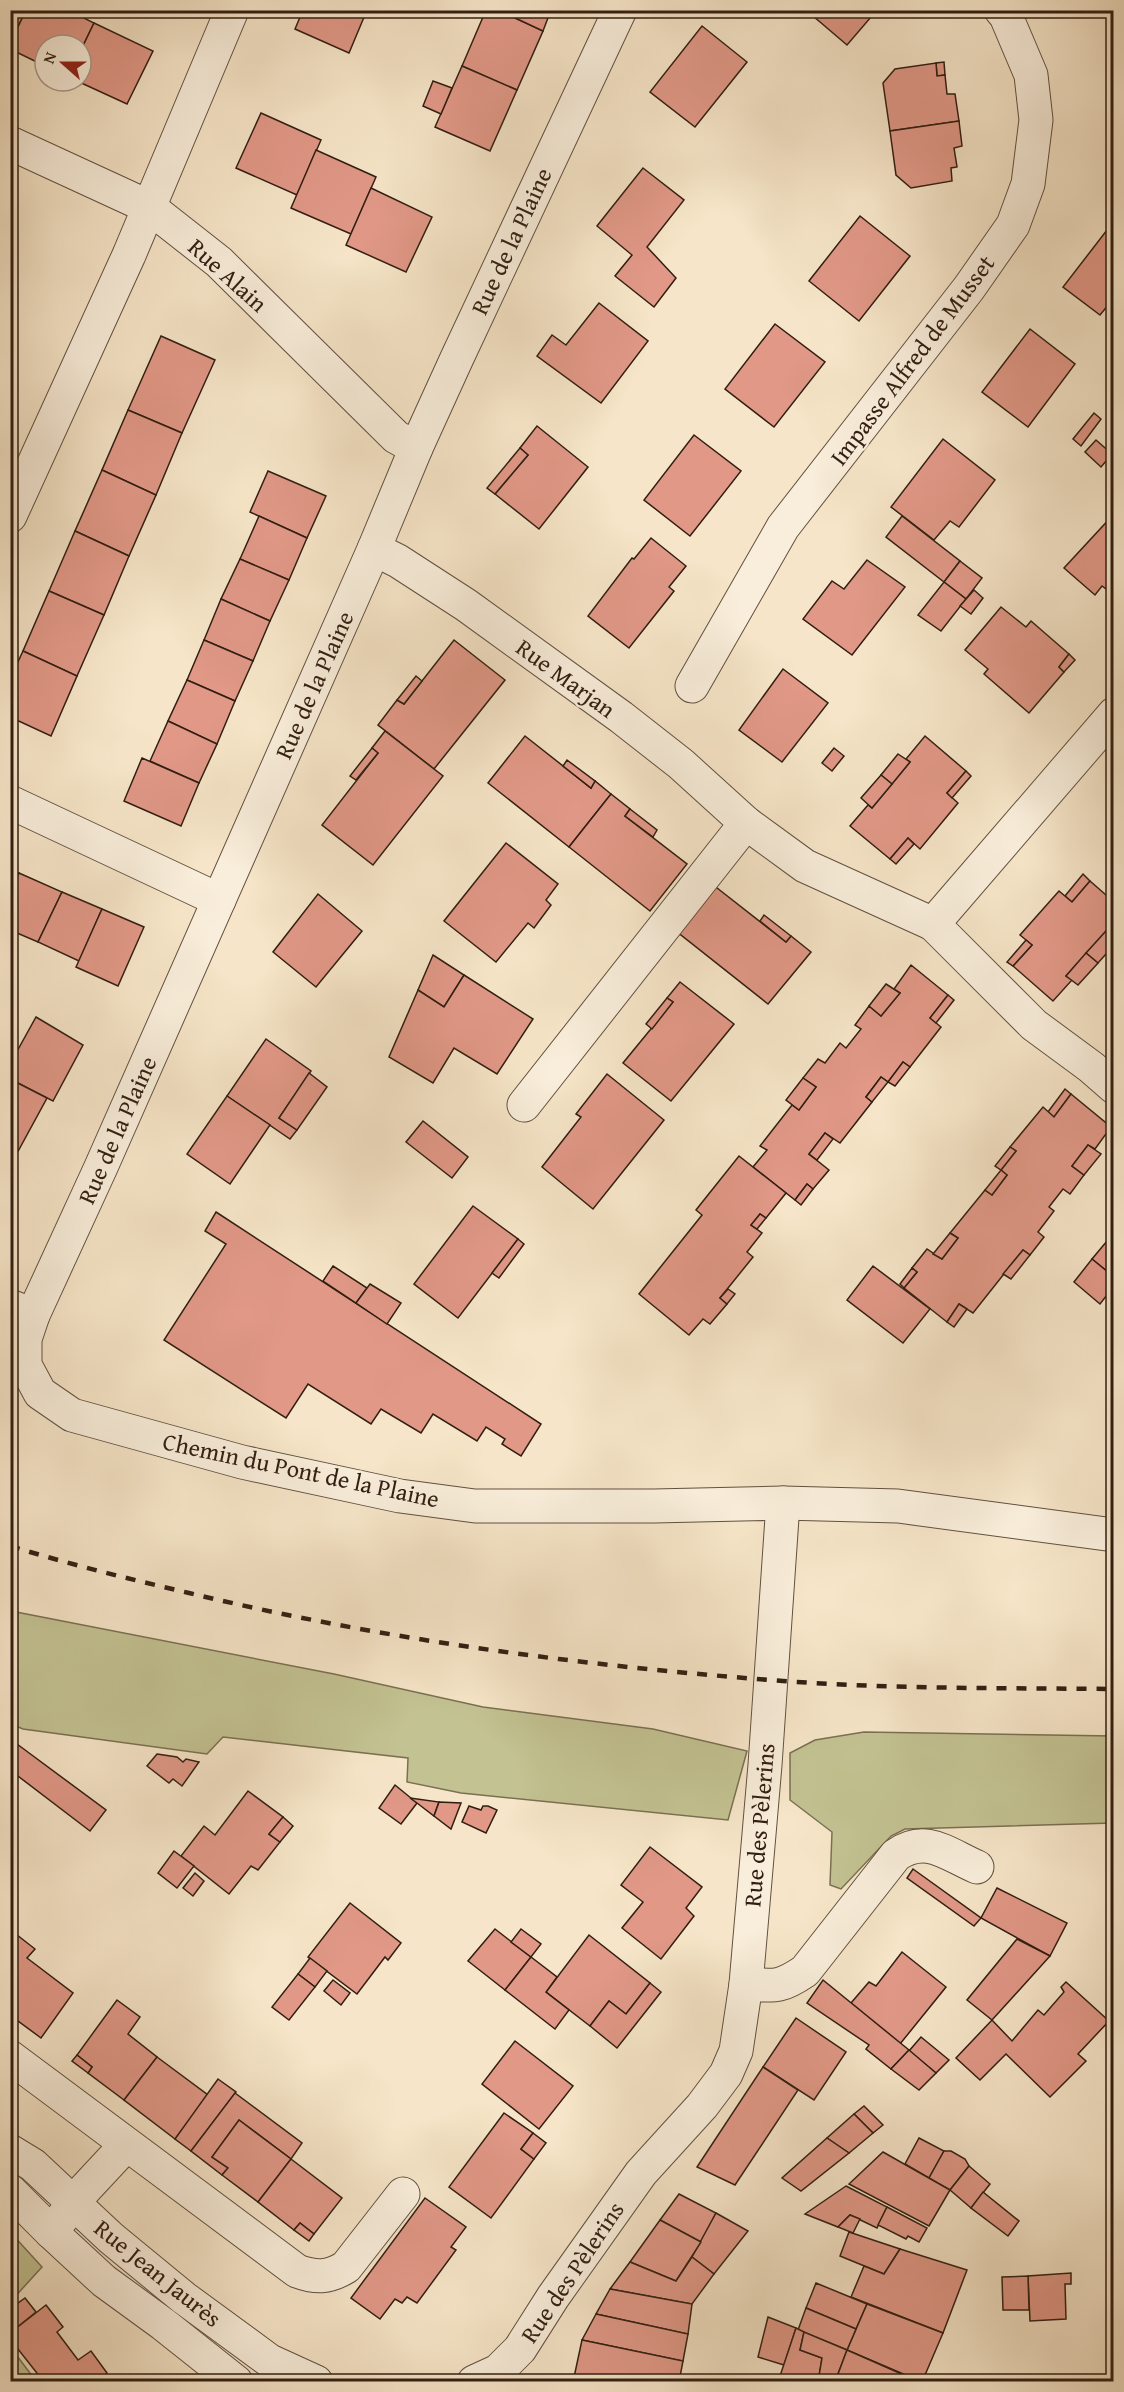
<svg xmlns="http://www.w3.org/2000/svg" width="1124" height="2392" viewBox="0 0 1124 2392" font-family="'Gentium Book Plus',serif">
	<rect width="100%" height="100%" fill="#f6e5c8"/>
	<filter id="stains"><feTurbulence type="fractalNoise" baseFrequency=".00333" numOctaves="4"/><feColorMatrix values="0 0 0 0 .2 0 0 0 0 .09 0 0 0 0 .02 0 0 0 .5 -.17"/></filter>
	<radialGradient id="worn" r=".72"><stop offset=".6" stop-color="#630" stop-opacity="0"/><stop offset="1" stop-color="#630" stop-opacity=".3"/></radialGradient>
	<g fill="#c3c292" stroke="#7a7052" stroke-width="1.5">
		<polygon points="11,1611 334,1674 483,1707 653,1729 747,1751 728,1820 461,1793 407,1782 408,1758 223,1737 207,1754 23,1729 11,1724"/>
		<polygon points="864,1732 1113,1736 1113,1823 905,1829 891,1836 841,1889 830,1885 832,1832 790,1800 790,1753 815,1740"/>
		<polygon points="11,2233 42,2267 11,2301"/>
		<polygon points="11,2348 36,2381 11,2381"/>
	</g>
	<g fill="#e19887" stroke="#311e12" stroke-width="1.5">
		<polygon points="10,10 26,10 10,44"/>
		<polygon points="26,10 68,10 94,23 81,50 81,45 45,45 45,66 10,49 10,44"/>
		<polygon points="303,10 367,10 349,53 295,29"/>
		<polygon points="486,10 498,10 543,31 517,90 462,66"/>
		<polygon points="498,10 551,10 543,31"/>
		<polygon points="806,10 877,10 847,45"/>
		<polygon points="94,23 153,51 127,104 77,81 81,81 81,50"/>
		<polygon points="702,26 747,62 695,127 650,92"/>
		<polygon points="944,62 945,75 937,76 936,63"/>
		<polygon points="936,63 937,76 945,75 947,94 955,94 959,121 890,131 883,83 895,69"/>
		<polygon points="462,66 517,90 490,151 435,127"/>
		<polygon points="433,81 452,88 441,114 423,106"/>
		<polygon points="261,113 321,140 297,195 236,168"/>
		<polygon points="959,121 962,146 954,148 957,167 951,168 952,181 911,188 896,175 890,131"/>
		<polygon points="316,150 376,177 351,234 291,208"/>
		<polygon points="643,168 684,200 647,247 676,278 654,307 615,276 632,255 597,226"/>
		<polygon points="371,188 432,217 406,272 346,245"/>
		<polygon points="860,216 910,256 859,321 809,281"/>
		<polygon points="1114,221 1114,298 1100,315 1063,287"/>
		<polygon points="599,303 648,341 601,403 537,356 552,335 566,345"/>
		<polygon points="775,324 825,362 774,427 725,389"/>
		<polygon points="1030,329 1075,364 1028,427 982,392"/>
		<polygon points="161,336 215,360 182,433 128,410"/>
		<polygon points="128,410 182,433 156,495 102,470"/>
		<polygon points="1094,413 1101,419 1081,446 1073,439"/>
		<polygon points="537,426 588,467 539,529 495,494 528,455 520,448"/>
		<polygon points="694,435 741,471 690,536 644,500"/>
		<polygon points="943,439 995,480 959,527 950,521 934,540 891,507"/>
		<polygon points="1096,440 1112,454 1101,467 1085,452"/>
		<polygon points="520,448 528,455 495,494 487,488"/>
		<polygon points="102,470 156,495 129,556 75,531"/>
		<polygon points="268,471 326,496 307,538 250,512"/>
		<polygon points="1114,514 1114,595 1102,586 1095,595 1064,568"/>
		<polygon points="259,516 307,538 289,580 240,559"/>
		<polygon points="902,516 960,561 944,582 886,537"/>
		<polygon points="75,531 129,556 104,615 49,591"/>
		<polygon points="651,538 686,566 669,587 674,591 629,648 588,616 632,558 634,559"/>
		<polygon points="240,559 289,580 270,621 221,599"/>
		<polygon points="867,560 905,587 852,655 803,619 832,581 844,589"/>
		<polygon points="960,561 982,578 966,599 944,582"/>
		<polygon points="944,582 966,599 941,631 918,615"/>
		<polygon points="974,590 983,598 971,614 960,606"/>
		<polygon points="49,591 104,615 77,676 23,651"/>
		<polygon points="221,599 270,621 253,661 204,640"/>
		<polygon points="1001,607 1026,627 1031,621 1069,654 1059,667 1064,672 1029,713 984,674 988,669 965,650"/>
		<polygon points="204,640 253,661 235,701 187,680"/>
		<polygon points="454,640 505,680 434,769 378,725 397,700 404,704"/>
		<polygon points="23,651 77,676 51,736 10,717 10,679"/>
		<polygon points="1069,654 1075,660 1064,672 1059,667"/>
		<polygon points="783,669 828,703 782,762 739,730"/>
		<polygon points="416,676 422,681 404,704 397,700"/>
		<polygon points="187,680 235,701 217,744 168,721"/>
		<polygon points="168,721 217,744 199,783 150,761"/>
		<polygon points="385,731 443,776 373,865 322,825 378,753 372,748"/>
		<polygon points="525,736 591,788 595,781 611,794 569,847 488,783"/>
		<polygon points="925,736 966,771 947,793 958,803 920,849 908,838 890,859 850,826 868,805 872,808 910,762 906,759"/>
		<polygon points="372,748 378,753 356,780 350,776"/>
		<polygon points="834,748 844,756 832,771 822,763"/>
		<polygon points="898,754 910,762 892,784 881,775"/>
		<polygon points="142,758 199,783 181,826 124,801"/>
		<polygon points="567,760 595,781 591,788 563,766"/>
		<polygon points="966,771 971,776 952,798 947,793"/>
		<polygon points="881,775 892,784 872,808 861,798"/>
		<polygon points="611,794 630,809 625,816 687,864 650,911 569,847"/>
		<polygon points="630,809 657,830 653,837 625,816"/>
		<polygon points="908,838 914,844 896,864 890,859"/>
		<polygon points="506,843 558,884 546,900 551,905 534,928 528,923 496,962 444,921"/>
		<polygon points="10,869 19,873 10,892"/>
		<polygon points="19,873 62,892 38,942 10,930 10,892"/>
		<polygon points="1083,874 1090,881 1072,902 1065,896"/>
		<polygon points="1090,881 1114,902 1114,932 1110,936 1106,931 1066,976 1072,980 1053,1001 1013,966 1032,945 1020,935 1059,891 1072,902"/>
		<polygon points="712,884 786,942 791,936 811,952 768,1004 676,931"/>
		<polygon points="62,892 102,909 79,961 38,942"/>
		<polygon points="318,894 362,931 316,987 273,952"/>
		<polygon points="102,909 144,927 118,986 76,967"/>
		<polygon points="764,915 791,936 786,942 760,921"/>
		<polygon points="1106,931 1114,939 1114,945 1098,963 1086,953"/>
		<polygon points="1026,940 1032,945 1013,966 1007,962"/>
		<polygon points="1086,953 1098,963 1078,985 1066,976"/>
		<polygon points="433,955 464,975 444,1007 418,990"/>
		<polygon points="911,965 948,995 930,1018 941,1027 910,1067 903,1062 888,1082 881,1077 866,1097 872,1102 840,1143 825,1133 809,1154 829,1170 813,1189 807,1184 795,1200 753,1167 767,1150 760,1146 792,1105 799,1110 816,1087 803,1078 818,1059 825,1063 840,1043 846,1048 861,1029 855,1025 869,1006 881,1016 900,993 894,989"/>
		<polygon points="464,975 533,1019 497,1074 454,1048 433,1083 389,1057 418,990 444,1007"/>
		<polygon points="680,982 734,1024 671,1101 623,1063 673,1002 667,998"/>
		<polygon points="886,984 900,993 881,1016 869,1006"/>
		<polygon points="948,995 954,1000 936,1023 930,1018"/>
		<polygon points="667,998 673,1002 652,1029 646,1024"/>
		<polygon points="36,1017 83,1045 53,1101 10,1079 10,1064"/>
		<polygon points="266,1039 311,1071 279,1118 297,1130 290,1139 227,1096"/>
		<polygon points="903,1062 910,1067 895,1086 888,1082"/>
		<polygon points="309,1073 327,1087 297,1130 279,1118"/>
		<polygon points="607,1074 664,1120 593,1209 542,1167 581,1117 576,1114"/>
		<polygon points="881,1077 888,1082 872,1102 866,1097"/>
		<polygon points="803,1078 816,1087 799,1110 786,1100"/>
		<polygon points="10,1079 47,1098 16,1155 10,1152"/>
		<polygon points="1065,1089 1071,1094 1054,1117 1048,1112"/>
		<polygon points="1071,1094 1111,1127 1095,1149 1088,1145 1072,1166 1084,1175 1070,1194 1063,1189 1049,1207 1054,1211 1038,1232 1044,1237 1030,1255 1023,1250 973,1313 959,1304 947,1322 904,1288 917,1272 912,1268 927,1249 942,1259 958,1238 950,1233 985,1190 992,1195 1007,1175 1001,1170 1016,1151 1010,1147 1043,1107 1054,1117"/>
		<polygon points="227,1096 270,1125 230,1184 187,1154"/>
		<polygon points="423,1121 468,1157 452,1178 406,1142"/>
		<polygon points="825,1133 833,1139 817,1160 809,1154"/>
		<polygon points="1088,1145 1101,1154 1084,1175 1072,1166"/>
		<polygon points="1010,1147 1016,1151 1001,1170 995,1166"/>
		<polygon points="739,1156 786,1193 766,1218 760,1214 751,1225 762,1233 747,1252 753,1257 720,1298 727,1304 710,1324 703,1319 689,1335 639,1294 702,1215 696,1210"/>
		<polygon points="1001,1170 1007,1175 992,1195 985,1190"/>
		<polygon points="807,1184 813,1189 801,1205 795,1200"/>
		<polygon points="473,1206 518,1239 458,1318 414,1284"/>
		<polygon points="216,1212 541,1424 521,1456 502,1444 505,1439 486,1427 477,1441 433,1414 421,1433 381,1409 371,1424 308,1384 286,1418 164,1340 226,1244 205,1231"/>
		<polygon points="760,1214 766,1218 757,1229 751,1225"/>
		<polygon points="950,1233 958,1238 942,1259 933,1254"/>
		<polygon points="1112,1235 1114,1237 1114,1277 1092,1259"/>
		<polygon points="518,1239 524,1244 499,1278 492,1273"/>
		<polygon points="1023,1250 1030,1255 1011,1279 1003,1274"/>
		<polygon points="1092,1259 1114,1277 1114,1286 1100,1304 1074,1282"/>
		<polygon points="333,1266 367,1288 356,1303 323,1281"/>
		<polygon points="873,1266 930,1309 903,1343 847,1300"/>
		<polygon points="912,1268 917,1272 904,1288 900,1284"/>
		<polygon points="370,1284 401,1303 387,1324 356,1303"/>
		<polygon points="728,1289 735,1294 727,1304 720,1298"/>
		<polygon points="959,1304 967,1309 954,1327 947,1322"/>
		<polygon points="17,1744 106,1810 90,1831 10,1770 10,1753"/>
		<polygon points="157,1754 177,1757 183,1762 186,1759 199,1762 182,1786 173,1779 169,1783 147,1766"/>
		<polygon points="395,1785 417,1803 401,1824 379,1808"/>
		<polygon points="248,1791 283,1817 269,1834 280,1842 258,1870 251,1866 229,1894 181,1856 204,1826 215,1835"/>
		<polygon points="410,1798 439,1802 434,1816 417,1803"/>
		<polygon points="439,1802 461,1803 451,1829 434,1816"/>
		<polygon points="469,1806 481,1810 483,1806 488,1806 497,1810 486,1833 462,1822"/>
		<polygon points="283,1817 293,1826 280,1842 269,1834"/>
		<polygon points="650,1847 702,1887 686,1908 694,1916 661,1959 622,1928 643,1902 621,1885"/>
		<polygon points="174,1851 194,1866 177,1888 158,1873"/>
		<polygon points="913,1869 981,1918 974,1926 907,1878"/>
		<polygon points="195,1873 204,1881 193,1896 183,1888"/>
		<polygon points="997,1888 1067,1923 1050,1956 981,1918"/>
		<polygon points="350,1903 401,1943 388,1960 385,1957 357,1994 308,1957"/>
		<polygon points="495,1929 531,1957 505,1990 468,1961"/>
		<polygon points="521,1929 541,1944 531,1957 511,1942"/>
		<polygon points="12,1931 35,1949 27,1958 73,1993 41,2038 10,2015 10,1934"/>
		<polygon points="589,1935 650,1983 626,2014 609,2001 590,2026 546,1992"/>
		<polygon points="1017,1939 1050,1956 992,2020 967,2000"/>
		<polygon points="902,1952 946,1987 900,2044 851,2003 869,1982 876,1986"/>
		<polygon points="531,1957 557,1977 546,1992 569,2010 555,2029 505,1990"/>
		<polygon points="310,1958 327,1971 315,1987 298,1974"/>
		<polygon points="298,1974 315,1987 289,2020 272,2007"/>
		<polygon points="333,1980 350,1993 341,2005 324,1991"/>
		<polygon points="823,1980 909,2050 891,2069 866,2049 869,2045 807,2003"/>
		<polygon points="1066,1982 1109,2021 1078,2054 1086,2061 1050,2097 1006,2054 980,2080 956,2058 992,2020 1012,2041 1038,2010 1044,2015 1064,1992 1061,1987"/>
		<polygon points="650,1983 661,1992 617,2048 590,2026 609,2001 626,2014"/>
		<polygon points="117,2000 140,2017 128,2034 157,2057 124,2100 88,2073 92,2067 77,2055"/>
		<polygon points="796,2018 846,2052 814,2100 763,2067"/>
		<polygon points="921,2037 949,2060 936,2073 909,2051"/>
		<polygon points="515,2041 573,2086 539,2129 482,2084"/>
		<polygon points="909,2050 936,2073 919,2090 891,2069"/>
		<polygon points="77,2055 92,2067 88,2073 72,2061"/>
		<polygon points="157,2057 208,2095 175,2139 124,2100"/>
		<polygon points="763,2067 798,2090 735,2185 697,2167"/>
		<polygon points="218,2079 236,2092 191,2151 175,2139"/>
		<polygon points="235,2093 302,2143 291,2159 239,2120 212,2157 228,2168 222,2175 191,2151"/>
		<polygon points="864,2106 883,2125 873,2133 854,2114"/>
		<polygon points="504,2113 533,2133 521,2149 534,2159 491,2218 449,2187"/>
		<polygon points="854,2114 873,2133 849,2153 827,2138"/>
		<polygon points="239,2120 291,2159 258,2202 222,2175 228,2168 212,2157"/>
		<polygon points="533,2133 546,2143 534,2159 521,2149"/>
		<polygon points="827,2138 849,2153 801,2191 782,2178"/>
		<polygon points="919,2138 944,2151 929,2178 905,2164"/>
		<polygon points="944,2151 951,2151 965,2159 969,2166 950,2190 929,2178"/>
		<polygon points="883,2152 950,2190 929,2226 849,2184"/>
		<polygon points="291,2159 342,2198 314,2234 300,2223 294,2230 258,2202"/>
		<polygon points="969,2166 990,2184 971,2208 950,2190"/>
		<polygon points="846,2186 887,2207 877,2228 850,2215 838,2227 805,2214"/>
		<polygon points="983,2192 1019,2221 1008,2236 971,2208"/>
		<polygon points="679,2194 716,2213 701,2242 660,2220"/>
		<polygon points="425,2198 466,2227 451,2247 456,2250 417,2303 407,2297 402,2303 395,2299 380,2319 351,2298"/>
		<polygon points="887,2207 927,2228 919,2242 908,2236 906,2239 878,2225"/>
		<polygon points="716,2213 748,2231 714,2274 692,2257"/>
		<polygon points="850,2215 860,2219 853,2233 838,2227"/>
		<polygon points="660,2220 701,2242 676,2281 630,2262"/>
		<polygon points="300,2223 314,2234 309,2241 294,2230"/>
		<polygon points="849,2232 900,2249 884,2274 840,2256"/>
		<polygon points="900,2249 967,2270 943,2333 851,2297 864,2266 884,2274"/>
		<polygon points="692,2257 714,2274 692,2304 610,2289 630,2262 676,2281"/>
		<polygon points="1071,2273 1071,2284 1065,2284 1066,2319 1030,2321 1028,2276"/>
		<polygon points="1028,2276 1029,2310 1003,2310 1002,2277"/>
		<polygon points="816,2283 867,2304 856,2329 806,2308"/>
		<polygon points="610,2289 692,2304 688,2334 596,2314"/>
		<polygon points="25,2298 36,2312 10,2333 10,2309"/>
		<polygon points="867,2304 943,2333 922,2382 847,2350"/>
		<polygon points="46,2305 63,2327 57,2332 78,2360 91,2351 107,2373 97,2382 44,2382 10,2339 10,2333"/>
		<polygon points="806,2308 856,2329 847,2350 798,2330"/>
		<polygon points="596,2314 688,2334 683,2361 582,2340"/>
		<polygon points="768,2317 796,2328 784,2365 758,2357"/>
		<polygon points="796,2328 804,2332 800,2350 822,2358 818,2382 778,2382"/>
		<polygon points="804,2332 847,2350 835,2382 818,2382 822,2358 800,2350"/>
		<polygon points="582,2340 683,2361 679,2382 573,2382"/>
		<polygon points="847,2350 913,2379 912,2382 835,2382"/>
	</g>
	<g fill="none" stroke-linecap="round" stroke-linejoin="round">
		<defs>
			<g id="minor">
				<polyline points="10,143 149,207 219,262 396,437 416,448"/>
				<polyline points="10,516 129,255 232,10"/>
				<polyline points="374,549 398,561 466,605 621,717 681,764 746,823 805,866 933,924"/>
				<polyline points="692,686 783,527 969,288 1013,225 1028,184 1036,120 1031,75 1006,16 1001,10"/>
				<polyline points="1114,714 933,924 1034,1025 1091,1067 1114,1087"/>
				<polyline points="10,802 219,900"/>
				<polyline points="524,1105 746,823"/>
				<polyline points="10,1306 33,1315"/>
				<polyline points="783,1503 898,1506 1114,1535"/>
				<path d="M746,1984C775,1986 780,1988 805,1971L896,1855C926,1834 947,1854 977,1867"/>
				<path d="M10,2057L297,2271C316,2278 328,2278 346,2267L403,2194"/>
				<polyline points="51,2232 85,2189 126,2145"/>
			</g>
			<g id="tertiary">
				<polyline points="10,2151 33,2165 111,2238 184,2298 270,2361 316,2382"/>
				<polyline points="10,2191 51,2232 104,2281 163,2324 236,2382"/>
				<polyline points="474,2382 498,2371 520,2349 553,2297 641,2173 702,2106 726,2074 736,2051 746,1984 765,1765 783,1503 654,1506 475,1506 400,1496 242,1462 72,1415 40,1393 25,1365 25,1339 33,1315 101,1167 374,549 416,448 457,358 620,10"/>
			</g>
		</defs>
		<use href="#minor" stroke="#625040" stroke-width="35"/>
		<use href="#tertiary" stroke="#625040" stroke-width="35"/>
		<use href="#minor" stroke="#f9eedb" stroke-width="33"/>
		<use href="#tertiary" stroke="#f9eedb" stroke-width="33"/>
		<path stroke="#311e12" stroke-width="4.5" stroke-dasharray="10 10" stroke-linecap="butt" d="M10,1546C69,1564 129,1579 189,1593C384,1640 583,1666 783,1681C893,1689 1003,1688 1114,1689"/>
	</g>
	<g text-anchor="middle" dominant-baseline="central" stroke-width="4.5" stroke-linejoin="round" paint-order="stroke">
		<g font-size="24" fill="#311e12" stroke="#f9eedb">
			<text transform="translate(511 241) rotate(-65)">Rue de la Plaine</text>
			<text transform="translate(228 275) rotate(42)">Rue Alain</text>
			<text transform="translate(912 360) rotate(-53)">Impasse Alfred de Musset</text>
			<text transform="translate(566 678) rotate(36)">Rue Marjan</text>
			<text transform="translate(314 685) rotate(-66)">Rue de la Plaine</text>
			<text transform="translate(117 1130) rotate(-66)">Rue de la Plaine</text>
			<text transform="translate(301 1470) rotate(12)">Chemin du Pont de la Plaine</text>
			<text transform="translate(759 1825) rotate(-85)">Rue des Pèlerins</text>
			<text transform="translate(572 2272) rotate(-56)">Rue des Pèlerins</text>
			<text transform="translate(158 2273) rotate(39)">Rue Jean Jaurès</text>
		</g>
	</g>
	<rect width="1124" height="2392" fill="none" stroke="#f6e5c8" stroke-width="36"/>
	<rect x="12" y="12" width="1100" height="2368" fill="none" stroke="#311e12" stroke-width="3"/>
	<rect x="18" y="18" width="1088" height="2356" fill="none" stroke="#311e12" stroke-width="1.5"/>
	<g transform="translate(63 63) rotate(291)"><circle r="28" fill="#f9eedb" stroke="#a99b8b" stroke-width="1.5"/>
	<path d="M0-4.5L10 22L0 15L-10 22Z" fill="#8f2418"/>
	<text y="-9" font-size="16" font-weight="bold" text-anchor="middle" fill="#311e12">N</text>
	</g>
	<rect width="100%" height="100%" filter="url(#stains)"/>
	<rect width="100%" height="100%" fill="url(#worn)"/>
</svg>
